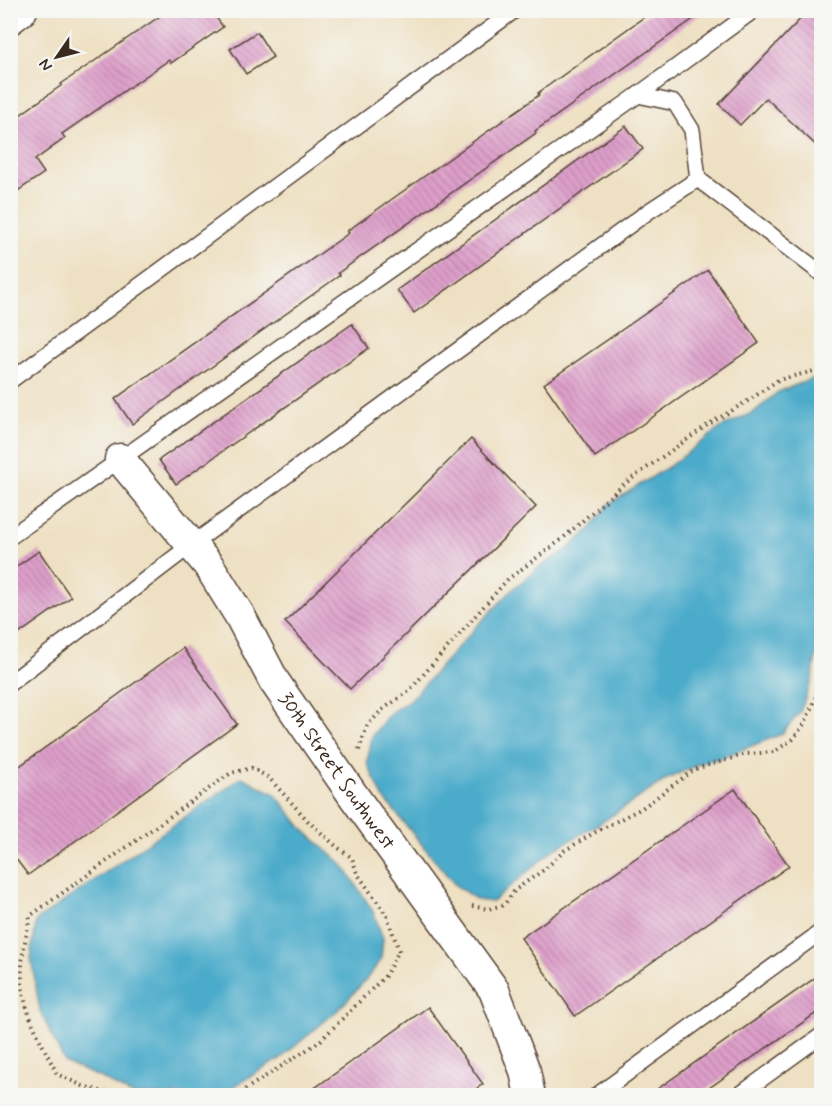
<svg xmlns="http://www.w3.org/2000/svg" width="832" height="1106" viewBox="0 0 832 1106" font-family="Mynerve,sans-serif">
	<defs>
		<pattern id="building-back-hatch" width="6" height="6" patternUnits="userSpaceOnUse" patternTransform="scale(1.5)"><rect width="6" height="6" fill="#de9fcb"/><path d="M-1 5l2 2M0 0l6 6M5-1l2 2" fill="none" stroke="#b582a4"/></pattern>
	</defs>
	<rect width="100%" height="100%" fill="#f6f6f2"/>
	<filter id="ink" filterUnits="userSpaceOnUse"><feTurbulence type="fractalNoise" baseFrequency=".0167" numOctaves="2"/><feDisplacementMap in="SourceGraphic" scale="12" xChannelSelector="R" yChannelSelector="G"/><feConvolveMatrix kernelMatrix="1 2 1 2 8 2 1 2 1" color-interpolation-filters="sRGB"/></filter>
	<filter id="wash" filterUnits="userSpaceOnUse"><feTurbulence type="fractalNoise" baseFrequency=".008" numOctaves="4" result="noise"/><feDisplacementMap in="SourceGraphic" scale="24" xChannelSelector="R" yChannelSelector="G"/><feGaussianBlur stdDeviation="1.35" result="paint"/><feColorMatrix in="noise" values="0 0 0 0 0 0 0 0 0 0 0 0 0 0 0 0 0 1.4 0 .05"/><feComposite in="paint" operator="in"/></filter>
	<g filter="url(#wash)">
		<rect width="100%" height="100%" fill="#eee0c2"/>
		<g fill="#4babca" stroke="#436a74" stroke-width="1.5">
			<polygon points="821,375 821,619 813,677 800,712 782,734 721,758 701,763 667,779 602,822 553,850 492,902 477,900 455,885 383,797 367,763 372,736 389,714 413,697 475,628 513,589 538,568 568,549 591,528 609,504 668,467 722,427 754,412 778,392"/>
			<polygon points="242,777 275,794 305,831 343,865 373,911 383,938 381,960 365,981 338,1010 280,1059 219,1095 132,1095 101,1078 65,1063 40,1011 31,958 36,921"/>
		</g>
		<g id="blocks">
			<g fill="url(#building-back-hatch)">
				<polygon points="169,10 211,10 223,27 171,63 169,60 62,134 65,138 35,160 44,173 10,196 10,122 62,85 61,84"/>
				<polygon points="654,10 706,10 535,131 536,133 338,273 340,275 132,424 115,399 349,233 347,231 539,95 538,93"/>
				<polygon points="809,10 822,10 822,151 766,98 740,125 719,104"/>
				<polygon points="257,32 273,57 246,74 230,49"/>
				<polygon points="626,126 643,149 414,313 397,290"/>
				<polygon points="708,270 759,343 595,457 544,384"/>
				<polygon points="352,324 369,348 176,484 159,460"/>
				<polygon points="471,439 536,507 350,689 285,622"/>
				<polygon points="39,551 71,597 10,640 10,571"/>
				<polygon points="183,648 237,724 28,875 10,851 10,773"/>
				<polygon points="735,789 789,866 575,1016 521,938"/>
				<polygon points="822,973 822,1009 699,1095 649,1095"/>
				<polygon points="428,1007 483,1084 467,1095 305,1095"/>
			</g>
		</g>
	</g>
	<g filter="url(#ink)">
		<use href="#blocks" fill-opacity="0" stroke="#564537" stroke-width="1.5"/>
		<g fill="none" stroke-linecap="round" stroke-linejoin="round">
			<defs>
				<g id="service">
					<polyline points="638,95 675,103 692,130 698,179"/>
					<polyline points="10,381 515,10"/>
					<polyline points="10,537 638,95 754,10"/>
					<polyline points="10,683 191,545 649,211 698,179 822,274"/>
					<polyline points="596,1096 822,931"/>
					<polyline points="738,1096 822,1035"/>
				</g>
				<g id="minor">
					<polyline points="10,19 22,10"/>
					<path id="s1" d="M120,459L209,566L240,616L274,681L355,798L494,990L525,1071L530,1096"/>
				</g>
			</defs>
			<use href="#service" stroke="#564537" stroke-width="18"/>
			<use href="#minor" stroke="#564537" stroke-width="33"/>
			<g stroke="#564537" stroke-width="4" stroke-dasharray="1.5 4.5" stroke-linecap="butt">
				<polyline points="359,750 367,726 382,710 409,691 508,579 561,540 624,484 709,424 751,399 778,380 822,369"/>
				<polyline points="472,906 488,909 504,905 515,890 545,869 564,851 592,834 642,808 695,769 747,754 774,752 793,739 805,723 815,699 822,671"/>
				<path d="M118,1096L83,1086L57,1074C43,1045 24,1014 22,982C20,960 26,938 30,916L231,773L252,768L269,778L309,822L336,846L352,858L357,873L387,916L399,951L385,976L319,1042L235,1096"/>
			</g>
			<use href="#service" stroke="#fff" stroke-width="15"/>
			<use href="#minor" stroke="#fff" stroke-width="30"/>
		</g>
	</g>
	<g text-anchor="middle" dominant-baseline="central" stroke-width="4.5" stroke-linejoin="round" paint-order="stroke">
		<g font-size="20" fill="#3b2a1e" stroke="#f6f6f2">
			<text stroke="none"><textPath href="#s1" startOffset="381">30th Street Southwest</textPath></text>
		</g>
	</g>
	<rect width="832" height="1106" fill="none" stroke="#f6f6f2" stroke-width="36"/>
	<g transform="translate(57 57) rotate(235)" stroke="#f6f6f2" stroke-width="4.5" paint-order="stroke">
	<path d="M0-4.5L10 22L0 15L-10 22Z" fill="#3b2a1e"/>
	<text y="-9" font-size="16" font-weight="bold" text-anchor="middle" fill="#3b2a1e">N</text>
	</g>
</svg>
